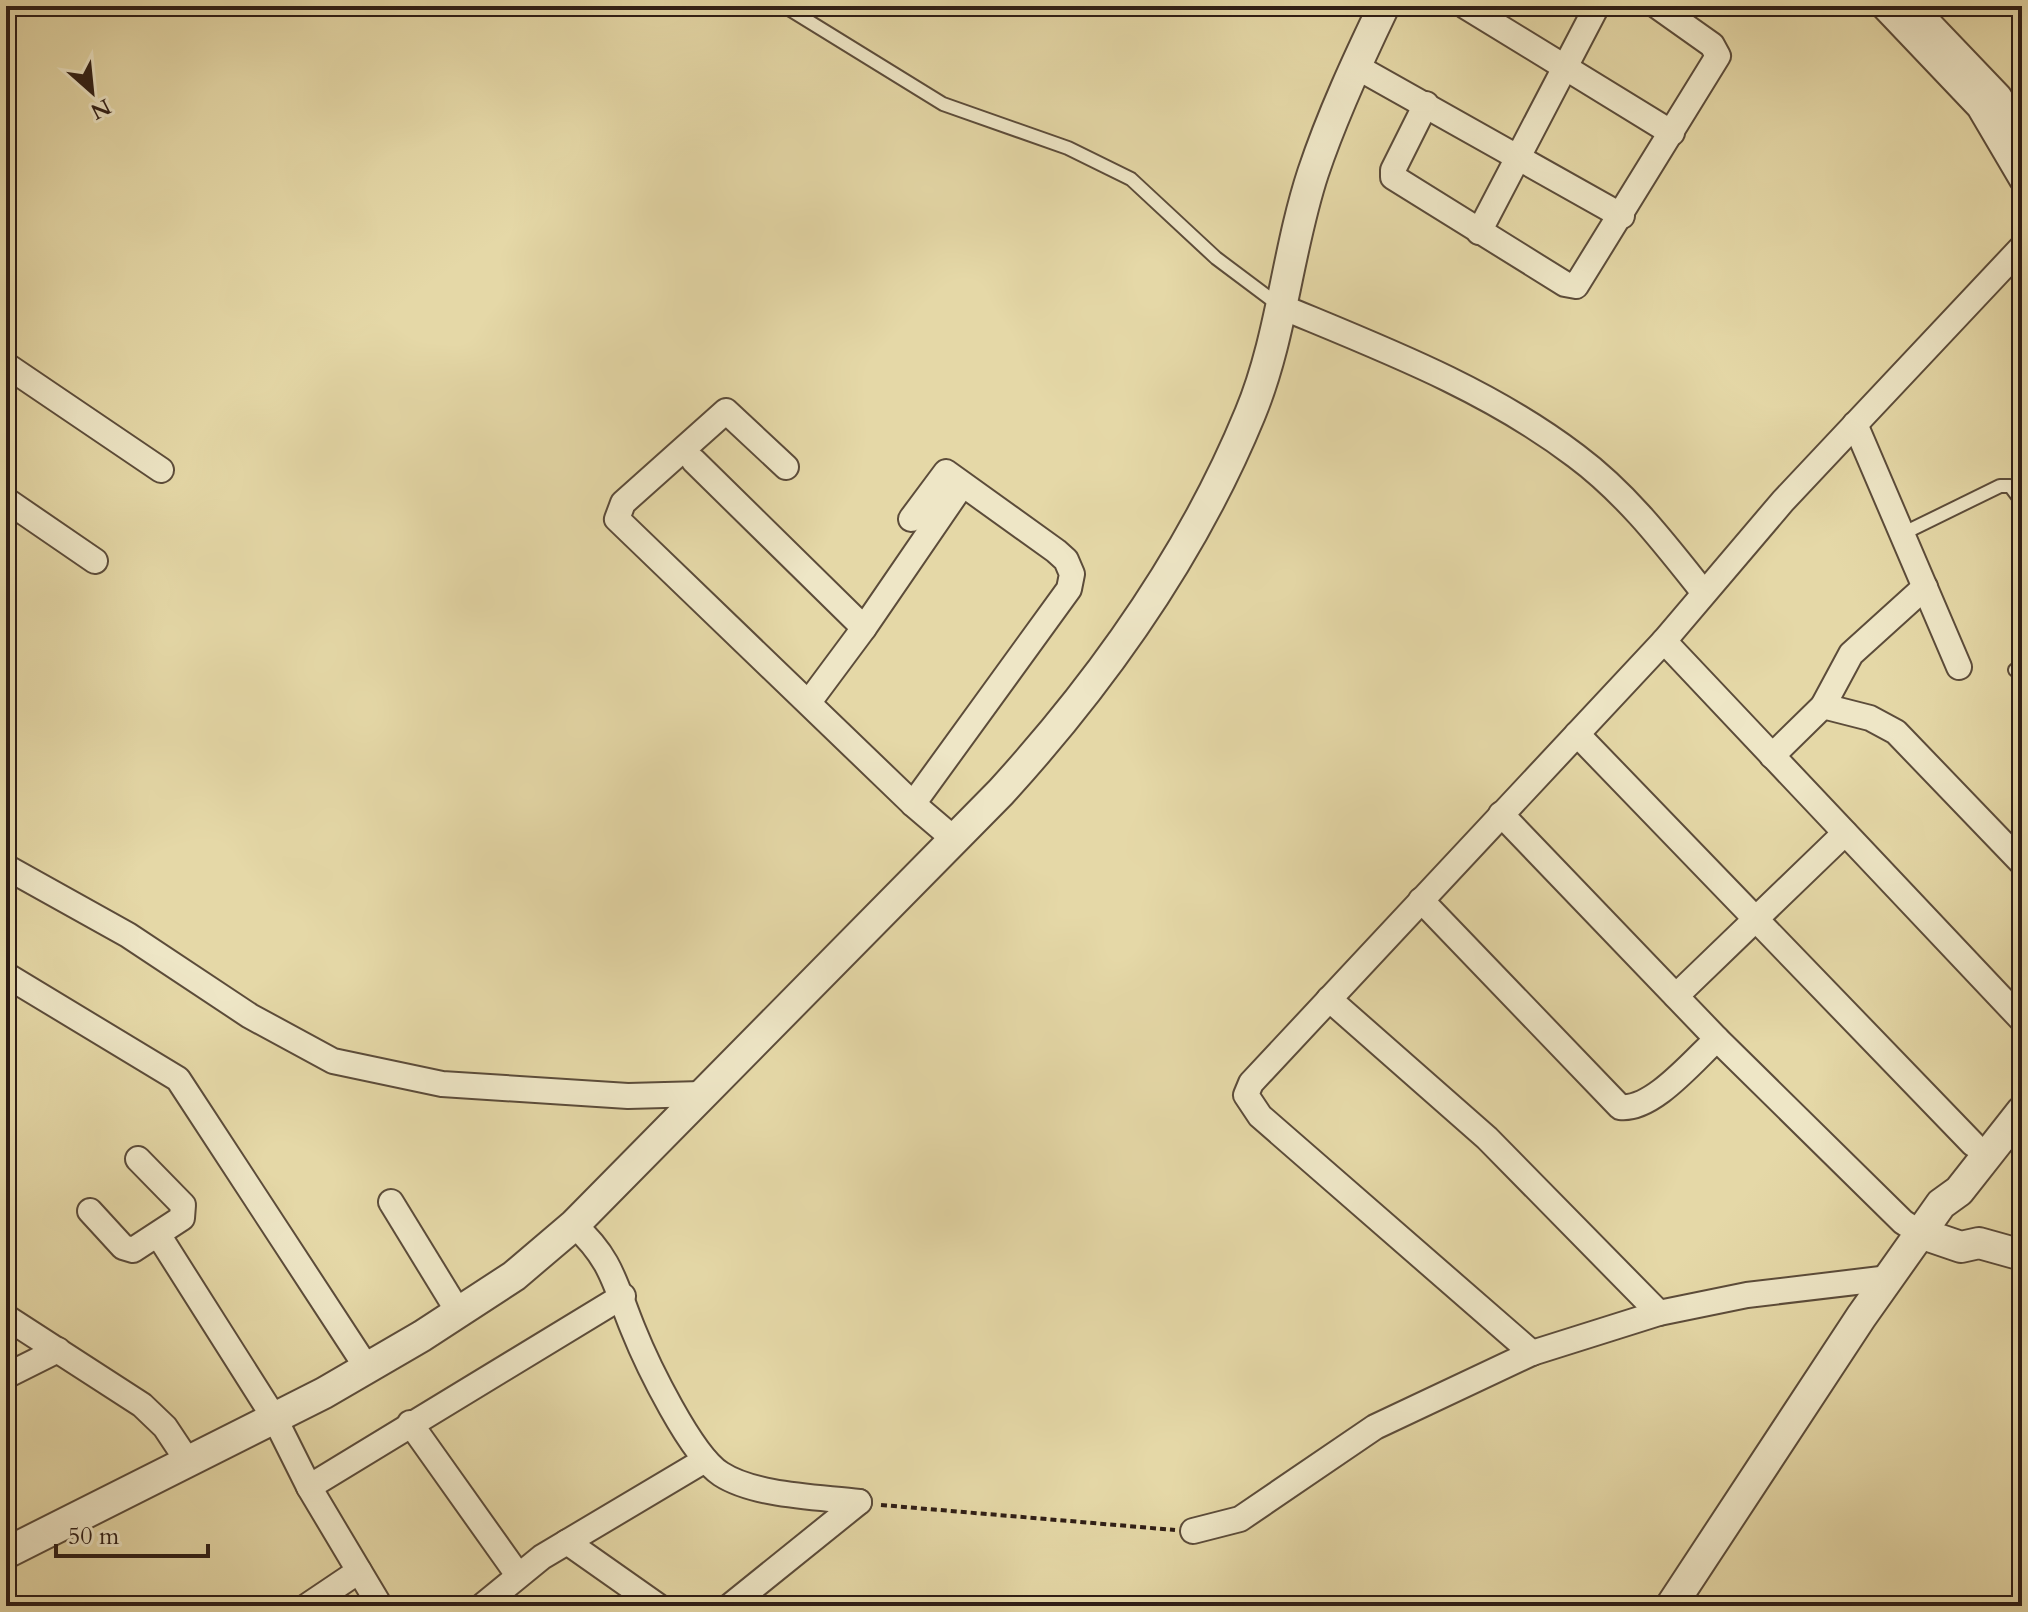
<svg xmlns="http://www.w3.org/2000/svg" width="2028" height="1612" viewBox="0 0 2028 1612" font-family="Cardo,serif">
	<rect width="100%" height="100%" fill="#e5d8a7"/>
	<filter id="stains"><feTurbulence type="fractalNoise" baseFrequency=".0025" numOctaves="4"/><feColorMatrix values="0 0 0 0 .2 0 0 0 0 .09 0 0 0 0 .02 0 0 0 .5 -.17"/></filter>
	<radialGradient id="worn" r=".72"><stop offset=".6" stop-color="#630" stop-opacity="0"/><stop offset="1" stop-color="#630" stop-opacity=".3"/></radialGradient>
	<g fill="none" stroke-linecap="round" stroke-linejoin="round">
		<defs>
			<g id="service">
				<polyline points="784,6 943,104 1068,148 1131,179 1216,258 1280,306"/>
				<polyline points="1902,534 2000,486 2010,486 2022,502"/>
				<polyline points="2015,670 2022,671"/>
			</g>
			<g id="minor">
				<polyline points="1465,6 1672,133"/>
				<polyline points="1883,6 1979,107 2022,180"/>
				<polyline points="1913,6 1999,96 2022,134"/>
				<polyline points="1357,67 1622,216"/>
				<polyline points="1426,104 1393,170 1393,177 1565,284 1576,286 1718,56 1712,45 1657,6"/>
				<polyline points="1479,232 1597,6"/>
				<path d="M1282,307C1383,349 1488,389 1576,456C1627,494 1665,544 1704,593"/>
				<polyline points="6,365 161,470"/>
				<polyline points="1855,424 1959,667"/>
				<polyline points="694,461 864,628 809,702"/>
				<polyline points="786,467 726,411 623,503 617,519 913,804 954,839"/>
				<polyline points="6,500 95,561"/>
				<polyline points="911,519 946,472 1056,551 1066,560 1072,574 1069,589 913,804"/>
				<polyline points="864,628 962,485"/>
				<polyline points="1664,641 2022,1020"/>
				<polyline points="1823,706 1870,718 1896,732 2022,863"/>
				<polyline points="1577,734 1973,1144"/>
				<polyline points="1772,756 1823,706 1851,654 1925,587"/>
				<polyline points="1501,814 1717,1039 1903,1222 1920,1233"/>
				<polyline points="6,867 128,935 250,1016 333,1061 442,1084 628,1096 702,1094"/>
				<path d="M1421,900L1620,1107C1652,1111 1693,1061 1717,1039"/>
				<polyline points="6,975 178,1079 367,1368"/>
				<polyline points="1676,996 1845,833"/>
				<polyline points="1329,999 1487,1138 1659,1313"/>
				<polyline points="391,1202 459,1313"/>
				<polyline points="90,1211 123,1247 133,1250 182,1218 183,1205 138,1159"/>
				<path d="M574,1225C612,1259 615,1285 633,1329C647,1364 691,1455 721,1474C755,1496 819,1497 859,1502"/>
				<polyline points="159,1236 275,1419 309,1487 380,1606"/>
				<polyline points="6,1317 142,1405 165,1427 187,1460"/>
				<polyline points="1532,1353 1260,1116 1246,1095 1251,1083 1664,641 1783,501 2022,247"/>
				<polyline points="6,1376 58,1350"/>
				<polyline points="410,1423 518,1575"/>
				<polyline points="309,1487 623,1296"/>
				<polyline points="1193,1531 1240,1519 1375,1427 1532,1353 1659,1313 1747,1295 1889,1278"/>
				<polyline points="567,1542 658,1606"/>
				<polyline points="307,1606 359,1571"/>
				<polyline points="482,1606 542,1557 705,1460"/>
				<polyline points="730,1606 859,1502"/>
			</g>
			<g id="tertiary">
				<polyline points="1920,1233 1961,1247 1979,1243 2022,1255"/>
				<path d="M6,1553L324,1393L422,1336L514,1276L574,1225L1001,792C1103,680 1192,555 1250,414C1282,337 1287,252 1313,173C1332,116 1358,60 1384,6"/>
				<polyline points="1671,1606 1861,1317 1941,1204 1959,1191 2022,1111"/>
			</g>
		</defs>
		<use href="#service" stroke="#5c4c3a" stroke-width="16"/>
		<use href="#minor" stroke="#5c4c3a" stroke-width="28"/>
		<use href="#tertiary" stroke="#5c4c3a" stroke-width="34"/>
		<polyline stroke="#2f1e16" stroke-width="4" stroke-dasharray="6 4" stroke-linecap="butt" points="881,1505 1175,1530"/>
		<use href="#service" stroke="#eee6c6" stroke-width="12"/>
		<use href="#minor" stroke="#eee6c6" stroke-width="24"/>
		<use href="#tertiary" stroke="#eee6c6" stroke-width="30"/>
	</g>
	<rect width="2028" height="1612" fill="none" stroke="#e5d8a7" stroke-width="32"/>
	<rect x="8" y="8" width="2012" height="1596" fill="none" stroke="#2f1e16" stroke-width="4"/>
	<rect x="16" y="16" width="1996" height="1580" fill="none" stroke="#2f1e16" stroke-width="2"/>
	<g transform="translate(92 92) rotate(153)" stroke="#eee6c6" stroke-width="6" paint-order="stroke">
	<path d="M0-6L14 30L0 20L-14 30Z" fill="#2f1e16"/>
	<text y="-12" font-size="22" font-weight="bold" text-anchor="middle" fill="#2f1e16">N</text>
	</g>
	<path d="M56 1544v12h152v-12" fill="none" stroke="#2f1e16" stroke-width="4"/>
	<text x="68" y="1544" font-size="24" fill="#2f1e16" stroke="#eee6c6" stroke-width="6" paint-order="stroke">50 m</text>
	<rect width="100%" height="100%" filter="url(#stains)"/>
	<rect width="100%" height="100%" fill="url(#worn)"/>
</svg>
